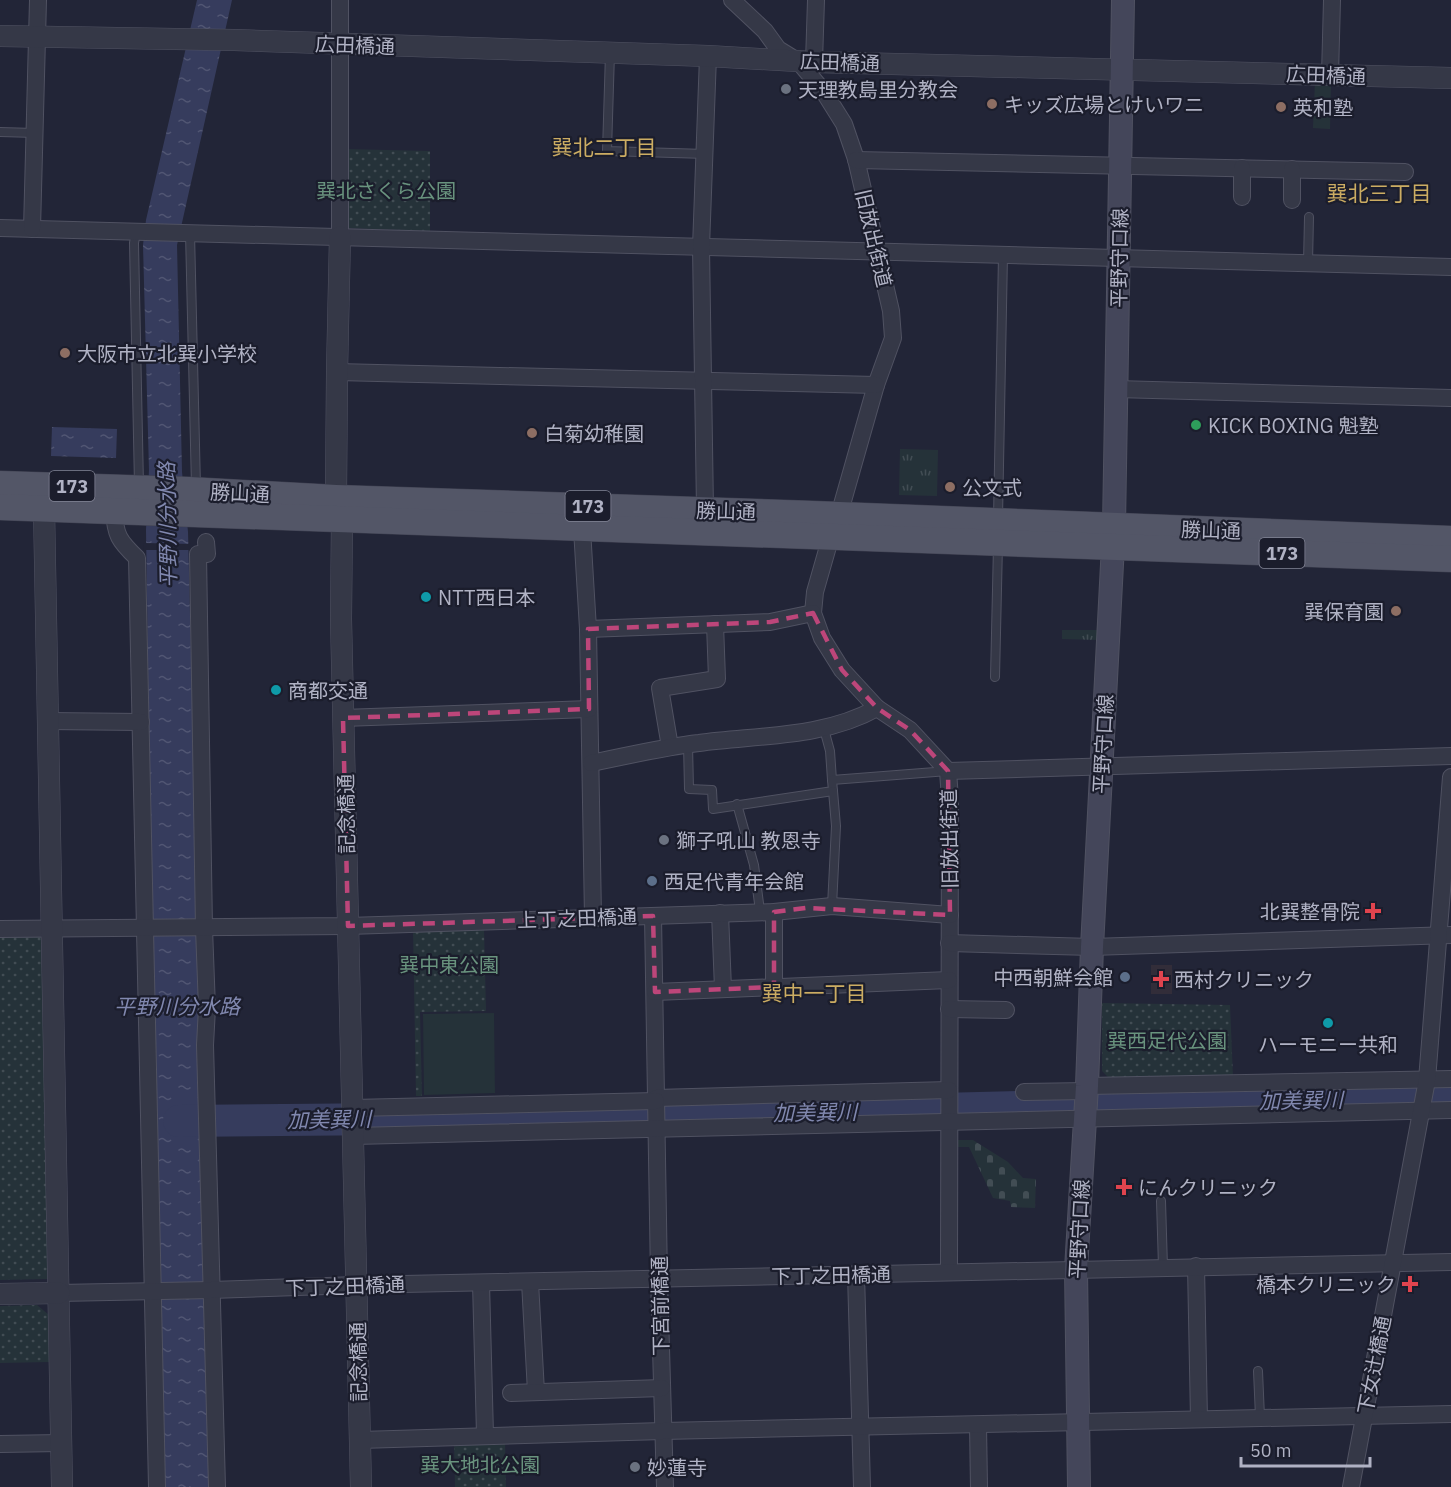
<svg xmlns="http://www.w3.org/2000/svg" width="1451" height="1487" viewBox="0 0 1451 1487" font-family="'IBM Plex Sans','Noto Sans JP',sans-serif">
	<defs>
		<pattern id="grass-tufts" width="24" height="20" patternUnits="userSpaceOnUse" patternTransform="scale(1.5)"><rect width="24" height="20" fill="#253239"/><path d="M3 7l-1-3M5 7V3M7 7l1-3M15 17l-1-3M17 17v-4M19 17l1-3" fill="none" stroke="#424d54"/></pattern>
		<pattern id="cemetery-stones" width="16" height="16" patternUnits="userSpaceOnUse" patternTransform="scale(1.5)"><rect width="16" height="16" fill="#253239"/><path d="M2 7V4a2 2 0 0 1 4 0v3zM10 15v-3a2 2 0 0 1 4 0v3z" fill="#424d54"/></pattern>
		<pattern id="park-dots" width="8" height="8" patternUnits="userSpaceOnUse" patternTransform="scale(1.5)"><rect width="8" height="8" fill="#253239"/><path d="M2 2h.1M6 6h.1" fill="none" stroke="#424d54" stroke-width="1.8" stroke-linecap="round"/></pattern>
		<pattern id="water-ripples" width="26" height="14" patternUnits="userSpaceOnUse" patternTransform="scale(1.5)"><rect width="26" height="14" fill="#363c5d"/><path d="M2 4q2-2 4 0t4 0M15 11q2-2 4 0t4 0" fill="none" stroke="#515673"/></pattern>
	</defs>
	<rect width="100%" height="100%" fill="#222537"/>
	<rect fill="#322d39" x="1151" y="965" width="21" height="29"/>
	<g fill="url(#grass-tufts)">
		<polygon points="1315,82 1331,83 1330,129 1313,128"/>
		<polygon points="900,449 938,450 937,496 899,495"/>
		<polygon points="1062,630 1099,630 1099,640 1062,639"/>
	</g>
	<polygon fill="url(#cemetery-stones)" points="958,1140 973,1140 1008,1162 1023,1178 1036,1179 1035,1208 1011,1207 1010,1201 993,1198 969,1147 958,1147"/>
	<g fill="url(#park-dots)">
		<polygon points="343,149 430,151 430,231 348,228"/>
		<polygon points="484,928 486,1011 420,1012 422,1096 416,1096 413,929"/>
		<polygon points="0,937 41,937 48,1279 0,1280"/>
		<polygon points="1102,1003 1230,1005 1233,1077 1109,1078 1102,1071"/>
		<polygon points="37,1305 49,1315 49,1362 0,1363 0,1306"/>
		<polygon points="505,1440 506,1487 455,1487 454,1441"/>
	</g>
	<polygon fill="#253239" points="494,1013 495,1093 424,1095 423,1014"/>
	<g fill="url(#water-ripples)">
		<polygon points="197,0 232,0 177,245 182,472 188,532 211,1487 164,1487 156,1043 150,1027 152,917 146,530 149,470 143,245 146,220"/>
		<polygon points="52,427 117,429 116,458 51,456"/>
	</g>
	<polygon fill="#222537" points="143,543 192,544 192,550 144,550"/>
	<g fill="none" stroke-linecap="round" stroke-linejoin="round">
		<polyline stroke="#363c5d" stroke-width="32" points="179,1121 625,1117 1451,1096"/>
		<defs>
			<g id="service">
				<polyline points="610,53 607,151 706,154"/>
				<polyline points="0,132 35,133"/>
				<polyline points="136,232 134,243 139,485"/>
				<polyline points="190,233 196,487"/>
				<polyline points="1308,263 1309,217"/>
				<polyline points="998,518 1003,255"/>
				<polyline points="995,677 998,545"/>
				<polyline points="824,729 830,751 832,780"/>
				<polyline points="688,744 689,789 712,790 713,809 833,791 832,780 948,771"/>
				<polyline points="737,804 754,865 760,911"/>
				<polyline points="832,906 836,826 833,791"/>
				<polyline points="1161,1201 1163,1267"/>
				<polyline points="1258,1371 1260,1417"/>
			</g>
			<g id="minor">
				<polyline points="340,0 340,237"/>
				<polyline points="732,0 765,31 778,49 799,62 824,92 844,124 856,159 891,311 893,338 876,385 839,515 831,536 815,592 813,613 822,638 842,670 877,708 910,730 948,771 950,799 949,1272"/>
				<polyline points="814,62 816,0"/>
				<polyline points="1330,75 1332,0"/>
				<polyline points="856,160 1405,172"/>
				<polyline points="1242,197 1242,168"/>
				<polyline points="1292,200 1292,169"/>
				<polyline points="0,228 1451,267"/>
				<polyline points="32,229 38,0"/>
				<polyline points="337,372 876,385"/>
				<polyline points="1116,389 1451,398"/>
				<path d="M114,510C115,535 119,541 137,558L157,1487"/>
				<polyline points="705,510 701,247 708,56"/>
				<polyline points="582,529 588,629 593,917"/>
				<polyline points="206,542 207,554 198,554 204,928 207,1008 205,1045 217,1487"/>
				<polyline points="588,629 770,622 813,613"/>
				<polyline points="343,718 589,709"/>
				<polyline points="48,721 141,722"/>
				<polyline points="670,747 660,688 717,679 715,624"/>
				<path d="M591,763C627,756 663,747 699,743C758,735 824,738 877,708"/>
				<polyline points="948,771 1451,756"/>
				<polyline points="774,912 774,987"/>
				<polyline points="720,913 723,989"/>
				<polyline points="653,916 659,1279 665,1487"/>
				<polyline points="0,929 348,926 774,912 832,906 950,915"/>
				<polyline points="949,943 1092,947 1451,935"/>
				<polyline points="655,992 949,980"/>
				<polyline points="949,1009 1006,1010"/>
				<polyline points="1087,1086 1451,1079"/>
				<polyline points="1024,1092 1087,1091"/>
				<polyline points="656,1098 949,1090"/>
				<polyline points="353,1108 656,1101"/>
				<polyline points="354,1136 1451,1110"/>
				<polyline points="1196,1266 1199,1419"/>
				<polyline points="856,1274 862,1487"/>
				<polyline points="530,1282 536,1392"/>
				<polyline points="481,1283 485,1435"/>
				<polyline points="59,1293 211,1290 356,1285 1451,1262"/>
				<polyline points="511,1393 662,1388"/>
				<polyline points="978,1425 979,1487"/>
				<polyline points="360,1440 663,1431 1451,1414"/>
				<polyline points="0,1444 61,1443"/>
				<polyline points="1351,1487 1427,1080 1451,777"/>
			</g>
			<g id="tertiary">
				<polyline points="0,36 234,40 708,56 814,62 1451,78"/>
				<polyline points="340,237 337,372 336,498 342,519 341,619 361,1487"/>
				<polyline points="44,508 62,1487"/>
				<polyline points="0,1294 59,1293"/>
			</g>
			<polyline id="secondary" points="1079,1487 1076,1269 1087,1086 1092,947 1114,526 1123,0"/>
			<g id="primary">
				<polyline points="0,484 189,490 336,498 813,514 1451,539"/>
				<polyline points="0,507 1451,559"/>
			</g>
		</defs>
		<use href="#service" stroke="#505262" stroke-width="10"/>
		<use href="#minor" stroke="#505262" stroke-width="18"/>
		<use href="#tertiary" stroke="#505262" stroke-width="22"/>
		<use href="#secondary" stroke="#505262" stroke-width="24"/>
		<use href="#primary" stroke="#3f4151" stroke-width="27"/>
		<use href="#service" stroke="#353847" stroke-width="8"/>
		<use href="#minor" stroke="#353847" stroke-width="16"/>
		<use href="#tertiary" stroke="#353847" stroke-width="21"/>
		<use href="#secondary" stroke="#44465a" stroke-width="22"/>
		<use href="#primary" stroke="#535667" stroke-width="26"/>
	</g>
	<path fill="none" stroke="#bd467a" stroke-width="4.5" stroke-dasharray="12 8" stroke-linejoin="round" d="M813,613L842,670L877,708L910,730L948,771L950,915L806,908L774,912V987L655,992L653,916L348,926L343,718L589,709L588,629L770,622Z"/>
	<g fill="#6b7280" stroke="#1b1d2c" stroke-width="2">
		<circle cx="786" cy="89" r="6"/>
		<circle cx="664" cy="840" r="6"/>
		<circle cx="635" cy="1467" r="6"/>
	</g>
	<g fill="#8d6e63" stroke="#1b1d2c" stroke-width="2">
		<circle cx="992" cy="104" r="6"/>
		<circle cx="1281" cy="107" r="6"/>
		<circle cx="65" cy="353" r="6"/>
		<circle cx="532" cy="433" r="6"/>
		<circle cx="950" cy="487" r="6"/>
		<circle cx="1396" cy="611" r="6"/>
	</g>
	<circle fill="#2e9e5b" stroke="#1b1d2c" stroke-width="2" cx="1196" cy="425" r="6"/>
	<g fill="#0f9aa8" stroke="#1b1d2c" stroke-width="2">
		<circle cx="426" cy="597" r="6"/>
		<circle cx="276" cy="690" r="6"/>
		<circle cx="1328" cy="1023" r="6"/>
	</g>
	<g fill="#5c6f8a" stroke="#1b1d2c" stroke-width="2">
		<circle cx="652" cy="881" r="6"/>
		<circle cx="1125" cy="977" r="6"/>
	</g>
	<g fill="#e0444e" stroke="#1b1d2c" stroke-width="2">
		<path d="M1370 902h6v6h6v6h-6v6h-6v-6h-6v-6h6z"/>
		<path d="M1158 970h6v6h6v6h-6v6h-6v-6h-6v-6h6z"/>
		<path d="M1121 1178h6v6h6v6h-6v6h-6v-6h-6v-6h6z"/>
		<path d="M1407 1275h6v6h6v6h-6v6h-6v-6h-6v-6h6z"/>
	</g>
	<g text-anchor="middle" dominant-baseline="central" stroke-width="4.5" stroke-linejoin="round" paint-order="stroke">
		<g fill="#1b1d2c" stroke="#838596" stroke-width="1.5">
			<rect x="49.5" y="471" width="45" height="30" rx="4.5"/>
			<rect x="565.5" y="491" width="45" height="30" rx="4.5"/>
			<rect x="1259.5" y="538" width="45" height="30" rx="4.5"/>
		</g>
		<g font-size="18" font-weight="bold" fill="#b0b2c4">
			<text x="72" y="486">173</text>
			<text x="588" y="506">173</text>
			<text x="1282" y="553">173</text>
		</g>
		<g font-size="20" fill="#b0b2c4" stroke="#1b1d2c">
			<text transform="translate(355 45) rotate(2)">広田橋通</text>
			<text transform="translate(840 62) rotate(2)">広田橋通</text>
			<text transform="translate(1326 75) rotate(2)">広田橋通</text>
			<text transform="translate(874 238) rotate(77)">旧放出街道</text>
			<text transform="translate(1119 258) rotate(-89)">平野守口線</text>
			<text transform="translate(240 493) rotate(3)">勝山通</text>
			<text transform="translate(726 511) rotate(2)">勝山通</text>
			<text transform="translate(1211 530) rotate(2)">勝山通</text>
			<text transform="translate(1103 744) rotate(-87)">平野守口線</text>
			<text transform="translate(346 814) rotate(-91)">記念橋通</text>
			<text transform="translate(949 839) rotate(-91)">旧放出街道</text>
			<text transform="translate(577 918) rotate(-2)">上丁之田橋通</text>
			<text transform="translate(1079 1229) rotate(-87)">平野守口線</text>
			<text transform="translate(831 1275) rotate(-1)">下丁之田橋通</text>
			<text transform="translate(345 1286) rotate(-2)">下丁之田橋通</text>
			<text transform="translate(660 1306) rotate(-91)">下宮前橋通</text>
			<text transform="translate(358 1362) rotate(-91)">記念橋通</text>
			<text transform="translate(1374 1365) rotate(-79)">下女辻橋通</text>
		</g>
		<g font-size="20" fill="#b0b2c4" stroke="#1b1d2c" text-anchor="start">
			<text x="798" y="89">天理教島里分教会</text>
			<text x="1004" y="104">キッズ広場とけいワニ</text>
			<text x="1293" y="107">英和塾</text>
			<text x="77" y="353">大阪市立北巽小学校</text>
			<text x="1208" y="425">KICK BOXING 魁塾</text>
			<text x="544" y="433">白菊幼稚園</text>
			<text x="962" y="487">公文式</text>
			<text x="438" y="597">NTT西日本</text>
			<text x="1384" y="611" text-anchor="end">巽保育園</text>
			<text x="288" y="690">商都交通</text>
			<text x="676" y="840">獅子吼山 教恩寺</text>
			<text x="664" y="881">西足代青年会館</text>
			<text x="1360" y="911" text-anchor="end">北巽整骨院</text>
			<text x="1113" y="977" text-anchor="end">中西朝鮮会館</text>
			<text x="1174" y="979">西村クリニック</text>
			<text x="1328" y="1044" text-anchor="middle">ハーモニー共和</text>
			<text x="1138" y="1187">にんクリニック</text>
			<text x="1396" y="1284" text-anchor="end">橋本クリニック</text>
			<text x="647" y="1467">妙蓮寺</text>
		</g>
		<g font-size="20" fill="#69937e" stroke="#1b1d2c">
			<text x="386" y="190">巽北さくら公園</text>
			<text x="449" y="964">巽中東公園</text>
			<text x="1167" y="1040">巽西足代公園</text>
			<text x="480" y="1464">巽大地北公園</text>
		</g>
		<g font-size="21" fill="#ccad63" stroke="#1b1d2c">
			<text x="604" y="147">巽北二丁目</text>
			<text x="1379" y="193">巽北三丁目</text>
			<text x="814" y="993">巽中一丁目</text>
		</g>
		<g font-size="21" font-style="italic" fill="#8188af" stroke="#1b1d2c">
			<text transform="translate(167 525) rotate(-91)">平野川分水路</text>
			<text x="177" y="1006">平野川分水路</text>
			<text transform="translate(1301 1100) rotate(-1)">加美巽川</text>
			<text transform="translate(815 1112) rotate(-1)">加美巽川</text>
			<text transform="translate(329 1119) rotate(-1)">加美巽川</text>
		</g>
	</g>
	<path d="M1241 1457v9h129v-9" fill="none" stroke="#b0b2c4" stroke-width="3"/>
	<text x="1250" y="1457" font-size="18" fill="#b0b2c4" stroke="#1b1d2c" stroke-width="4.5" paint-order="stroke">50 m</text>
</svg>
